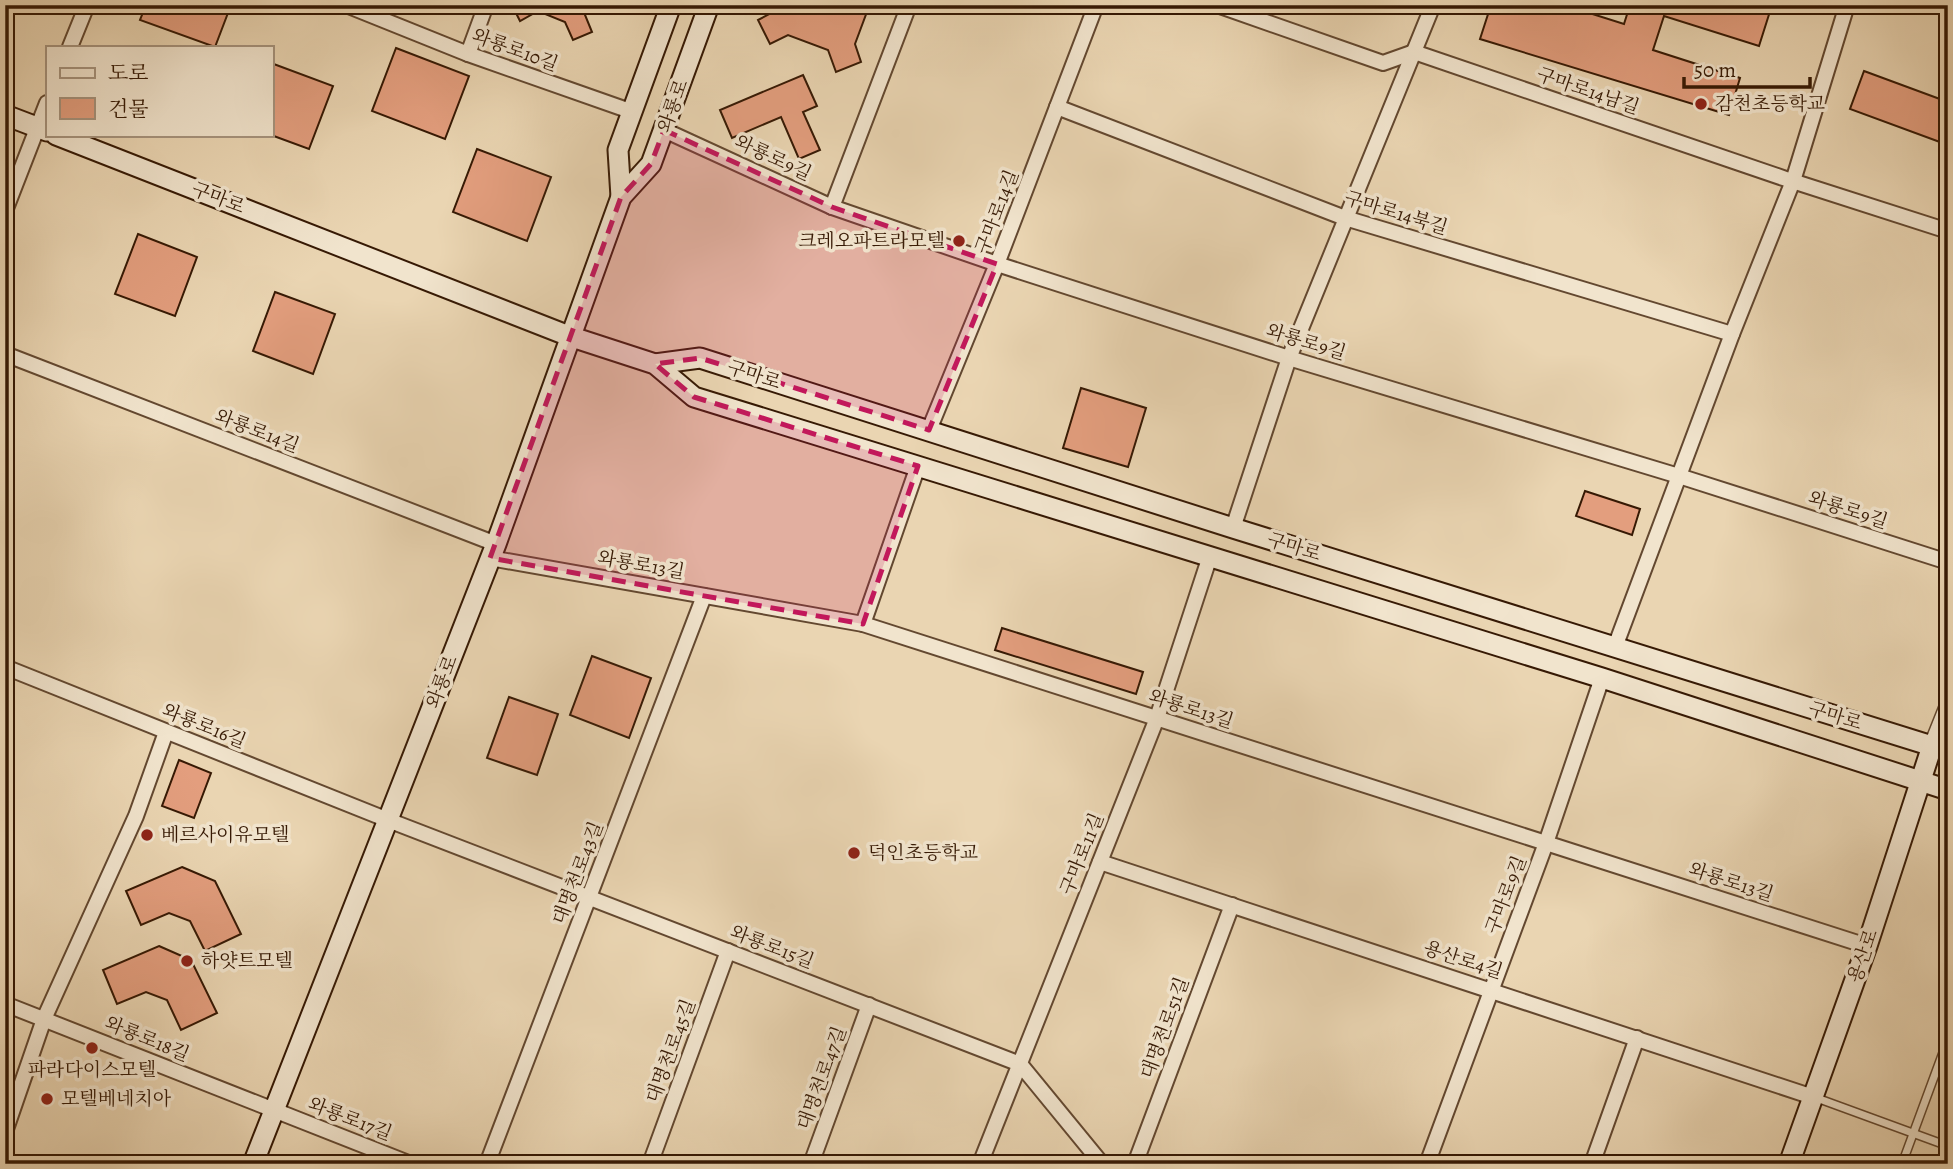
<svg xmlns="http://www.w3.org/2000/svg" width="1953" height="1169" viewBox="0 0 1953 1169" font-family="Alegreya,'Noto Serif KR',serif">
	<rect width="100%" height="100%" fill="#ead5b2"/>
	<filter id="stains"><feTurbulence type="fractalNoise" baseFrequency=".00286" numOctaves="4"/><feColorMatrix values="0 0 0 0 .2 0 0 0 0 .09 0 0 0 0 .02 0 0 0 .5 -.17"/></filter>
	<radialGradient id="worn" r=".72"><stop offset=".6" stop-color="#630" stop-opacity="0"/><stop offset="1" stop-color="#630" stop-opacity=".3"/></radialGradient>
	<g fill="#e39e7e" stroke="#361904" stroke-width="2">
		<polygon points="146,5 231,5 215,47 140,20"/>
		<polygon points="512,5 581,5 592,32 573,40 565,22 538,11 520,21"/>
		<polygon points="786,5 858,5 868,9 855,44 861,62 836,72 828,50 788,35 770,44 758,20"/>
		<polygon points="1491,5 1516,11 1517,5 1564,5 1624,24 1630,5 1722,5 1734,9 1735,5 1772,5 1759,46 1664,16 1653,50 1740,78 1729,115 1480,39"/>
		<polygon points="396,48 469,76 445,139 372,111"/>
		<polygon points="271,63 333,86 309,149 271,135"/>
		<polygon points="1864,71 1948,102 1948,145 1850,109"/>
		<polygon points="803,75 817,106 803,112 820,150 799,159 781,117 732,138 720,110"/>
		<polygon points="477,149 551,177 527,241 453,212"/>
		<polygon points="138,234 197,257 175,316 115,294"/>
		<polygon points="275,292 335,314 313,374 253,351"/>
		<polygon points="1081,388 1146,408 1128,467 1063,448"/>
		<polygon points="1585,491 1640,509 1632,535 1576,516"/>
		<polygon points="1002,628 1143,672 1136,694 995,650"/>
		<polygon points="592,656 651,678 629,738 570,715"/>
		<polygon points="509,697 558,714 537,775 487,758"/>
		<polygon points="179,760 211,773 194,818 162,806"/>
		<polygon points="182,867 215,881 241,934 205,951 190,921 169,913 141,925 126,891"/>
		<polygon points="159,946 191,960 217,1013 181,1030 167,1000 146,992 117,1004 103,970"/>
	</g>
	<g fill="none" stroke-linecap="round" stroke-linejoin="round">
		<defs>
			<g id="service">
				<polyline points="1814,1097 1948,1146"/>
				<polyline points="1902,1164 1948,1039"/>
			</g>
			<g id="minor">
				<polyline points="346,5 468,54 633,112"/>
				<polyline points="1217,5 1383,63 1414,52 1786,179 1948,231"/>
				<polyline points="70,47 87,5"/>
				<polyline points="468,54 486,5"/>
				<polyline points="1057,107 1345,218 1732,334"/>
				<polyline points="664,130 832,207 997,264 1292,359 1682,477 1948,562"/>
				<polyline points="832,207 909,5"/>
				<polyline points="5,211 47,103"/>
				<polyline points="5,354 496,544"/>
				<polyline points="929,430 997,264 1096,5"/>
				<polyline points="1233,528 1289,358 1433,5"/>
				<polyline points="490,558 863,624 1867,946"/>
				<polyline points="863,624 918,466"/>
				<polyline points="1615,647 1732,334 1793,181 1847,5"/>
				<polyline points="5,667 388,820 1020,1064 1102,1164"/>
				<polyline points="1100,862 1813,1097"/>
				<polyline points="5,1004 411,1164"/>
				<polyline points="5,1132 44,1019 136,816 166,732"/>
				<polyline points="487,1164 704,596"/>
				<polyline points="650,1164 728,951"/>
				<polyline points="811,1164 869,1005"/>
				<polyline points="980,1164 1157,718 1210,556"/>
				<polyline points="1135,1164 1232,905"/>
				<polyline points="1427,1164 1546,843 1602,678"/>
				<polyline points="1592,1164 1637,1038"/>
			</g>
			<polyline id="tertiary" points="1932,746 1948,706"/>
			<g id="secondary">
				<polyline points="5,115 47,131"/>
				<polyline points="56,135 569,336 655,364 694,397 1602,678 1948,790"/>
				<polyline points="621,197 618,150 671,5"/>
				<polyline points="655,364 700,358 1233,528 1948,751"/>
				<polyline points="253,1164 496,544 621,197 651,164 709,5"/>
				<polyline points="1789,1164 1867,946 1932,746"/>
			</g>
		</defs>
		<use href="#service" stroke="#634830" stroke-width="10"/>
		<use href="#minor" stroke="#634830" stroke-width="18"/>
		<use href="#tertiary" stroke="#634830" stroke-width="19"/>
		<use href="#secondary" stroke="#361904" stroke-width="23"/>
		<use href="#service" stroke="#f1e4cd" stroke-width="7"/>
		<use href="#minor" stroke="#f1e4cd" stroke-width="14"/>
		<use href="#tertiary" stroke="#f1e4cd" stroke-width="16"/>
		<use href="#secondary" stroke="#f1e4cd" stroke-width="19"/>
	</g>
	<path fill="#c2185b" fill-opacity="0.2" stroke="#c2185b" stroke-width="5" stroke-dasharray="14 9" stroke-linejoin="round" d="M664,130L832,207L997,264L929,430L700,358L655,364L694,397L918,466L863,624L490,558L621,197L651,164Z"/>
	<g fill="#8f2418" stroke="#f1e4cd" stroke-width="2.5">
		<circle cx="1701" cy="104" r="7"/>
		<circle cx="959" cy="241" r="7"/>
		<circle cx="147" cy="835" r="7"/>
		<circle cx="854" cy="853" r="7"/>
		<circle cx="187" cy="961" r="7"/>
		<circle cx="92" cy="1048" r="7"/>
		<circle cx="47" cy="1099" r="7"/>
	</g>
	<g text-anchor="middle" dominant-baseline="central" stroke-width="7" stroke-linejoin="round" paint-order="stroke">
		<g font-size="19" fill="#361904" stroke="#f1e4cd">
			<text transform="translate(515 50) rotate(20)">와룡로10길</text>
			<text transform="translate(1588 91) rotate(19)">구마로14남길</text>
			<text transform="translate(673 106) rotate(-70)">와룡로</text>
			<text transform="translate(773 158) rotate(25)">와룡로9길</text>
			<text transform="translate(218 198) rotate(21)">구마로</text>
			<text transform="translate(997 212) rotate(-69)">구마로14길</text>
			<text transform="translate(1396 213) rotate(17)">구마로14북길</text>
			<text transform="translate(1306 342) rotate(17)">와룡로9길</text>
			<text transform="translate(754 375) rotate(18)">구마로</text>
			<text transform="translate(257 431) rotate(21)">와룡로14길</text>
			<text transform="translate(1848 510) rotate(18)">와룡로9길</text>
			<text transform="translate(1294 547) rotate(17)">구마로</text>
			<text transform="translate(641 565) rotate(10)">와룡로13길</text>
			<text transform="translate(442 682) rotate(-69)">와룡로</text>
			<text transform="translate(1191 709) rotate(18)">와룡로13길</text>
			<text transform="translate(1835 716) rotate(17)">구마로</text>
			<text transform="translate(204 726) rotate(22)">와룡로16길</text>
			<text transform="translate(1082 854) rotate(-68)">구마로11길</text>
			<text transform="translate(578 873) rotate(-69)">대명천로43길</text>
			<text transform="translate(1731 882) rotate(18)">와룡로13길</text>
			<text transform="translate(1506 895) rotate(-69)">구마로9길</text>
			<text transform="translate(772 947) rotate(21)">와룡로15길</text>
			<text transform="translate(1863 956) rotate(-71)">용산로</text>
			<text transform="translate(1463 960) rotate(18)">용산로4길</text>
			<text transform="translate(1165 1028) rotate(-70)">대명천로51길</text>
			<text transform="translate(147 1039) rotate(22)">와룡로18길</text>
			<text transform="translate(671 1051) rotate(-70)">대명천로45길</text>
			<text transform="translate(822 1078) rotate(-70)">대명천로47길</text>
			<text transform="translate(350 1119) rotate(21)">와룡로17길</text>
		</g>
		<g font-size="19" fill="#361904" stroke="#f1e4cd" text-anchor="start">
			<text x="1715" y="104">감천초등학교</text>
			<text x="945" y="241" text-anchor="end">크레오파트라모텔</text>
			<text x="161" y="835">베르사이유모텔</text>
			<text x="868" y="853">덕인초등학교</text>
			<text x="201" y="961">하얏트모텔</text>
			<text x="92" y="1070" text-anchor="middle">파라다이스모텔</text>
			<text x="61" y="1099">모텔베네치아</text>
		</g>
	</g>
	<rect width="1953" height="1169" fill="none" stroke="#ead5b2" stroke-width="28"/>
	<rect x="7" y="7" width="1939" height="1155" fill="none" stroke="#361904" stroke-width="3.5"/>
	<rect x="14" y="14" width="1925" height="1141" fill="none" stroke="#361904" stroke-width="2"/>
	<rect x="46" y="46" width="228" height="91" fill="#f1e4cd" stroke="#a6937d" stroke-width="2"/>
	<rect x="60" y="68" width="35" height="10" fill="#f1e4cd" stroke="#a6937d" stroke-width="2"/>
	<text x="108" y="80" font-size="21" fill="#361904">도로</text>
	<rect x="60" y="98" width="35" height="21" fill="#e39e7e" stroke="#a6937d" stroke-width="2"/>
	<text x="108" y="116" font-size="21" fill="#361904">건물</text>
	<path d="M1684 77v10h126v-10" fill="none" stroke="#361904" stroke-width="3.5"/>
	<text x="1694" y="77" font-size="21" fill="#361904" stroke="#f1e4cd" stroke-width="5" paint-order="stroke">50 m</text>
	<rect width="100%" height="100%" filter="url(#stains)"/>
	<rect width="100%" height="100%" fill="url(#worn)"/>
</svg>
